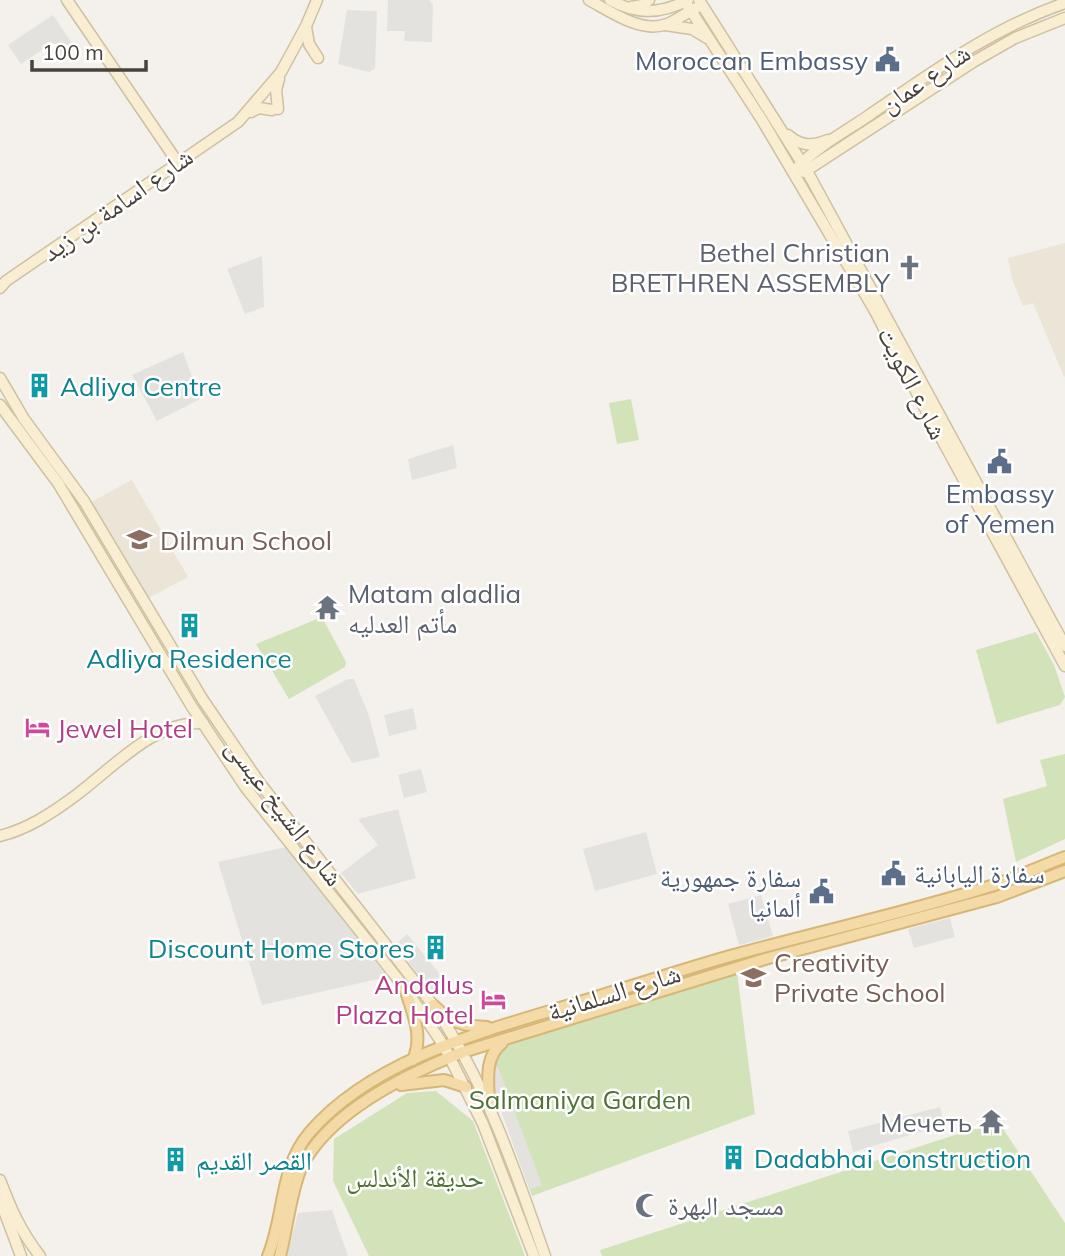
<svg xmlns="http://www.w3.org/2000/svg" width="1065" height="1256" viewBox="0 0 1065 1256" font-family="Mulish,'Noto Naskh Arabic',sans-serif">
	<rect width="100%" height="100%" fill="#f4f1ec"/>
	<g fill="#ebe5d8">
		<polygon points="1065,243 1065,376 1064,377 1033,303 1023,306 1012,279 1008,258"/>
		<polygon points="132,480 188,577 149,598 91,502"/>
	</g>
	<g fill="#d2e3ba">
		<polygon points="631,399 639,440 617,444 609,403"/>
		<polygon points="322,617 346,662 345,667 289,699 256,644"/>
		<polygon points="1036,632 1054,665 1065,697 1060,705 997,724 976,650"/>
		<polygon points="1065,754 1065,839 1016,862 1003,799 1047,786 1040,760"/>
		<path d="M737,972L755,1114L532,1196C520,1160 489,1090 496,1055L511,1044Z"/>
		<polygon points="436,1091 473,1121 525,1256 369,1256 333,1181 334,1139 407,1093"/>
		<polygon points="998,1121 1065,1223 1065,1256 602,1256 600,1250"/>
	</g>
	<g fill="#e3e2df">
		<polygon points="388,0 429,0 433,5 432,42 404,41 405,31 387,31"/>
		<polygon points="347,10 377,11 375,69 369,72 338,64"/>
		<polygon points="53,15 73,45 60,54 52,43 21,64 8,45"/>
		<polygon points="262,256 264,307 245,314 227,269"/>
		<polygon points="183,352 200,399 157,421 132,375"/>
		<polygon points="453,445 457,468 412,480 408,459"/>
		<polygon points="348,679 354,679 369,716 380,757 352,763 315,696"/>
		<polygon points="413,708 417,729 389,736 384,715"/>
		<polygon points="421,769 427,792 404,798 398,775"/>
		<polygon points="398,809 416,878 358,894 341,873 378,845 358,819"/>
		<polygon points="646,832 657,874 595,891 583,849"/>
		<polygon points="286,847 387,977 262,1005 218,862"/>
		<polygon points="761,895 773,936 739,945 728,904"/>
		<polygon points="950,918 955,937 914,948 908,929"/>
		<polygon points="407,934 447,983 434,994 395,945"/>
		<polygon points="498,1067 542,1185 530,1189 486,1071"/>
		<polygon points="940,1107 944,1125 853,1152 848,1131"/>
		<polygon points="332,1210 348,1256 287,1256 298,1213"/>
	</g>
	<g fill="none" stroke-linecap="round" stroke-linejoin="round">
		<defs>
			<g id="secondary">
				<polyline points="67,0 178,163"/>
				<path d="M589,0C610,11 641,34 667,24C677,20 686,13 696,8"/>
				<path d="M610,0C637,15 661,14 688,0"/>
				<polyline points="684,0 762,120 875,311 922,403 1065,666"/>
				<polyline points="699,0 807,171 1065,646"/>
				<polyline points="631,7 643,5 649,0"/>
				<polyline points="665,25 692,29 707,38"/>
				<polyline points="306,27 309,44 318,58"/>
				<polyline points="278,109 276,90 279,79"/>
				<polyline points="251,112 259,108 272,110"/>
				<path d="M788,135C802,147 812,146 828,140"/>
				<path d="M798,167C815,148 846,131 868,116C931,73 992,28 1065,3"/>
				<polyline points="804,172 973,62 1015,38 1065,18"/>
				<polyline points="0,288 6,281 238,122 281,72 306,26 317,0"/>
				<path d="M0,378L24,419L84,501L203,700L259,782L433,1005C485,1081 515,1169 545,1256"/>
				<polyline points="0,405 58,483 192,707 246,788 405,988 444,1046 483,1124 534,1256"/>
				<path d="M0,836C28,829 52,813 75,796C113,768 153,721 203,723"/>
				<path d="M0,1180C11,1209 21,1232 40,1256"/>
				<polyline points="0,1200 21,1256"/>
			</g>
			<g id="primary">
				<path d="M405,988C412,1013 424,1035 413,1060"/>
				<path d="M433,1005C451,1022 462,1026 487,1027"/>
				<polyline points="401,1085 444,1080 466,1087"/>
				<path d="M489,1106C489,1084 483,1058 502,1043"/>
				<path d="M268,1256C285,1215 279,1168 310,1132C375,1057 492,1029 583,1001C632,986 681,970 730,956C817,932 905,913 991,886C1016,878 1041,866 1065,857"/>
				<path d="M280,1256C287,1230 291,1189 302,1166C330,1111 407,1074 463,1052L765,959L997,897L1065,871"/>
			</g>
		</defs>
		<use href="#secondary" stroke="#cec1a1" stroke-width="13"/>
		<use href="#primary" stroke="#d6b777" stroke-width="14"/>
		<use href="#secondary" stroke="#f9eed1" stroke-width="10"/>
		<use href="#primary" stroke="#f3daa6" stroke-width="10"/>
	</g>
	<defs>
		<symbol id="civic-bare" viewBox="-9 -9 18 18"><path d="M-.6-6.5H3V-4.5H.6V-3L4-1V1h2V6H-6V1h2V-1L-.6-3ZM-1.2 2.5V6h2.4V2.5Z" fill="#5c6f8a" stroke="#fff" stroke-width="2.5" paint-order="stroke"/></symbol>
		<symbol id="church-bare" viewBox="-9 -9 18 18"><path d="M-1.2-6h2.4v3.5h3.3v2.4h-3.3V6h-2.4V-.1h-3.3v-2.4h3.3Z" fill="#6b7280" stroke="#fff" stroke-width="2.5" paint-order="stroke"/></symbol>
		<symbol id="building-bare" viewBox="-9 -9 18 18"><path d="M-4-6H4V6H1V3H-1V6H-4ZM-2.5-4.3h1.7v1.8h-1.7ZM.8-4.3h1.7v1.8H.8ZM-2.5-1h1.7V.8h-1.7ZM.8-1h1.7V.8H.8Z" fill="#0f9aa8" stroke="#fff" stroke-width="2.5" paint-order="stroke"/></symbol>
		<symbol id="school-bare" viewBox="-9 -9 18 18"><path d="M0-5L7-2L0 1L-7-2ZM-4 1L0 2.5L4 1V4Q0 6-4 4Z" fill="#8d6e63" stroke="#fff" stroke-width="2.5" paint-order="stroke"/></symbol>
		<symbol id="temple-bare" viewBox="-9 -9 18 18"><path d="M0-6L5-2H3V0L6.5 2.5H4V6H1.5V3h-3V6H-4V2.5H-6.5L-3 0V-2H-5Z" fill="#6b7280" stroke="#fff" stroke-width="2.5" paint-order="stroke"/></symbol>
		<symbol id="hotel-bare" viewBox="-9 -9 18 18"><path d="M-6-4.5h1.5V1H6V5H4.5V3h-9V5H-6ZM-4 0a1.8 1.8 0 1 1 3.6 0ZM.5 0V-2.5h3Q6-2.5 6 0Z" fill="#d1479c" stroke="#fff" stroke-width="2.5" paint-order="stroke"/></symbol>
		<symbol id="mosque-bare" viewBox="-9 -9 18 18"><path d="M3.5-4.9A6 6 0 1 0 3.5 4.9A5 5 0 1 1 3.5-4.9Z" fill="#6b7280" stroke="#fff" stroke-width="2.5" paint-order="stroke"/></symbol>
	</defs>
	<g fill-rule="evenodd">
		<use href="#civic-bare" x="870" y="42" width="35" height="35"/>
		<use href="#church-bare" x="892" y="250" width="35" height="35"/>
		<use href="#building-bare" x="22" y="368" width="35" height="35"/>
		<use href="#civic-bare" x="982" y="444" width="35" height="35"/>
		<use href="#school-bare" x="122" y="522" width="35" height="35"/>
		<use href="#temple-bare" x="310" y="590" width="35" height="35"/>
		<use href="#building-bare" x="172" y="608" width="35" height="35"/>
		<use href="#hotel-bare" x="20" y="710" width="35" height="35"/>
		<use href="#civic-bare" x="876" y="856" width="35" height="35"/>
		<use href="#civic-bare" x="804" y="874" width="35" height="35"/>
		<use href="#building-bare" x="418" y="930" width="35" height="35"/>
		<use href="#school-bare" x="736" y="960" width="35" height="35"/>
		<use href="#hotel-bare" x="476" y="982" width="35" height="35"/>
		<use href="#temple-bare" x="974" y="1104" width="35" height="35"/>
		<use href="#building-bare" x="716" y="1140" width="35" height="35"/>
		<use href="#building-bare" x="158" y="1142" width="35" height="35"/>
		<use href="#mosque-bare" x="630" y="1188" width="35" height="35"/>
	</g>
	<g text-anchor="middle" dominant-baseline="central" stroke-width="5" stroke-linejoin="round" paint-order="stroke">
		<g font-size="26" fill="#4e5e75" stroke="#fff" text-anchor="end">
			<text x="868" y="60">Moroccan Embassy</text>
			<text x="1000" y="493" text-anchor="middle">Embassy<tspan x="1000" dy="30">of Yemen</tspan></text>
			<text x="914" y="873" text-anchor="start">سفارة اليابانية</text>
			<text x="801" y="877">سفارة جمهورية<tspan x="801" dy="30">ألمانيا</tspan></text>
		</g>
		<g font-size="26" fill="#48423a" stroke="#fff">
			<text transform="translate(925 78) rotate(-34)">شارع عمان</text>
			<text transform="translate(117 204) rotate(-35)">شارع اسامة بن زيد</text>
			<text transform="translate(913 383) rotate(63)">شارع الكويت</text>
			<text transform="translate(285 812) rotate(53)">شارع الشيخ عيسى</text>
			<text transform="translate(614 992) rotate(-17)">شارع السلمانية</text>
		</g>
		<g font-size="26" fill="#5b616d" stroke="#fff" text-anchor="end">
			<text x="890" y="252">Bethel Christian<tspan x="890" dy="30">BRETHREN ASSEMBLY</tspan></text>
			<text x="348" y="593" text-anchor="start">Matam aladlia<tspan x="348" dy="30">مأتم العدليه</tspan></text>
			<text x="972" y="1122">Мечеть</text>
			<text x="668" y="1205" text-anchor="start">مسجد البهرة</text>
		</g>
		<g font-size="26" fill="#0d838f" stroke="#fff" text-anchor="start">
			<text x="60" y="386">Adliya Centre</text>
			<text x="189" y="658" text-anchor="middle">Adliya Residence</text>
			<text x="415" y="948" text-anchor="end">Discount Home Stores</text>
			<text x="754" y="1158">Dadabhai Construction</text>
			<text x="196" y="1160">القصر القديم</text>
		</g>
		<g font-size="26" fill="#785e54" stroke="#fff" text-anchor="start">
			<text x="160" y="540">Dilmun School</text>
			<text x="774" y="962">Creativity<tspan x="774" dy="30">Private School</tspan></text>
		</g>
		<g font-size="26" fill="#b23c85" stroke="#fff" text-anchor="start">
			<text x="57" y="728">Jewel Hotel</text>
			<text x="474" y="984" text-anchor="end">Andalus<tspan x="474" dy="30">Plaza Hotel</tspan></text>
		</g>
		<g font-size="26" fill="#4e7334" stroke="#fff">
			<text x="580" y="1099">Salmaniya Garden</text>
			<text x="415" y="1177">حديقة الأندلس</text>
		</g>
	</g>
	<path d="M32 60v10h114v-10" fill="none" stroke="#48423a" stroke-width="3.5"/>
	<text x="42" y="60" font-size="21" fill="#48423a" stroke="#ffffff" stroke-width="5" paint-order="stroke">100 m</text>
</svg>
